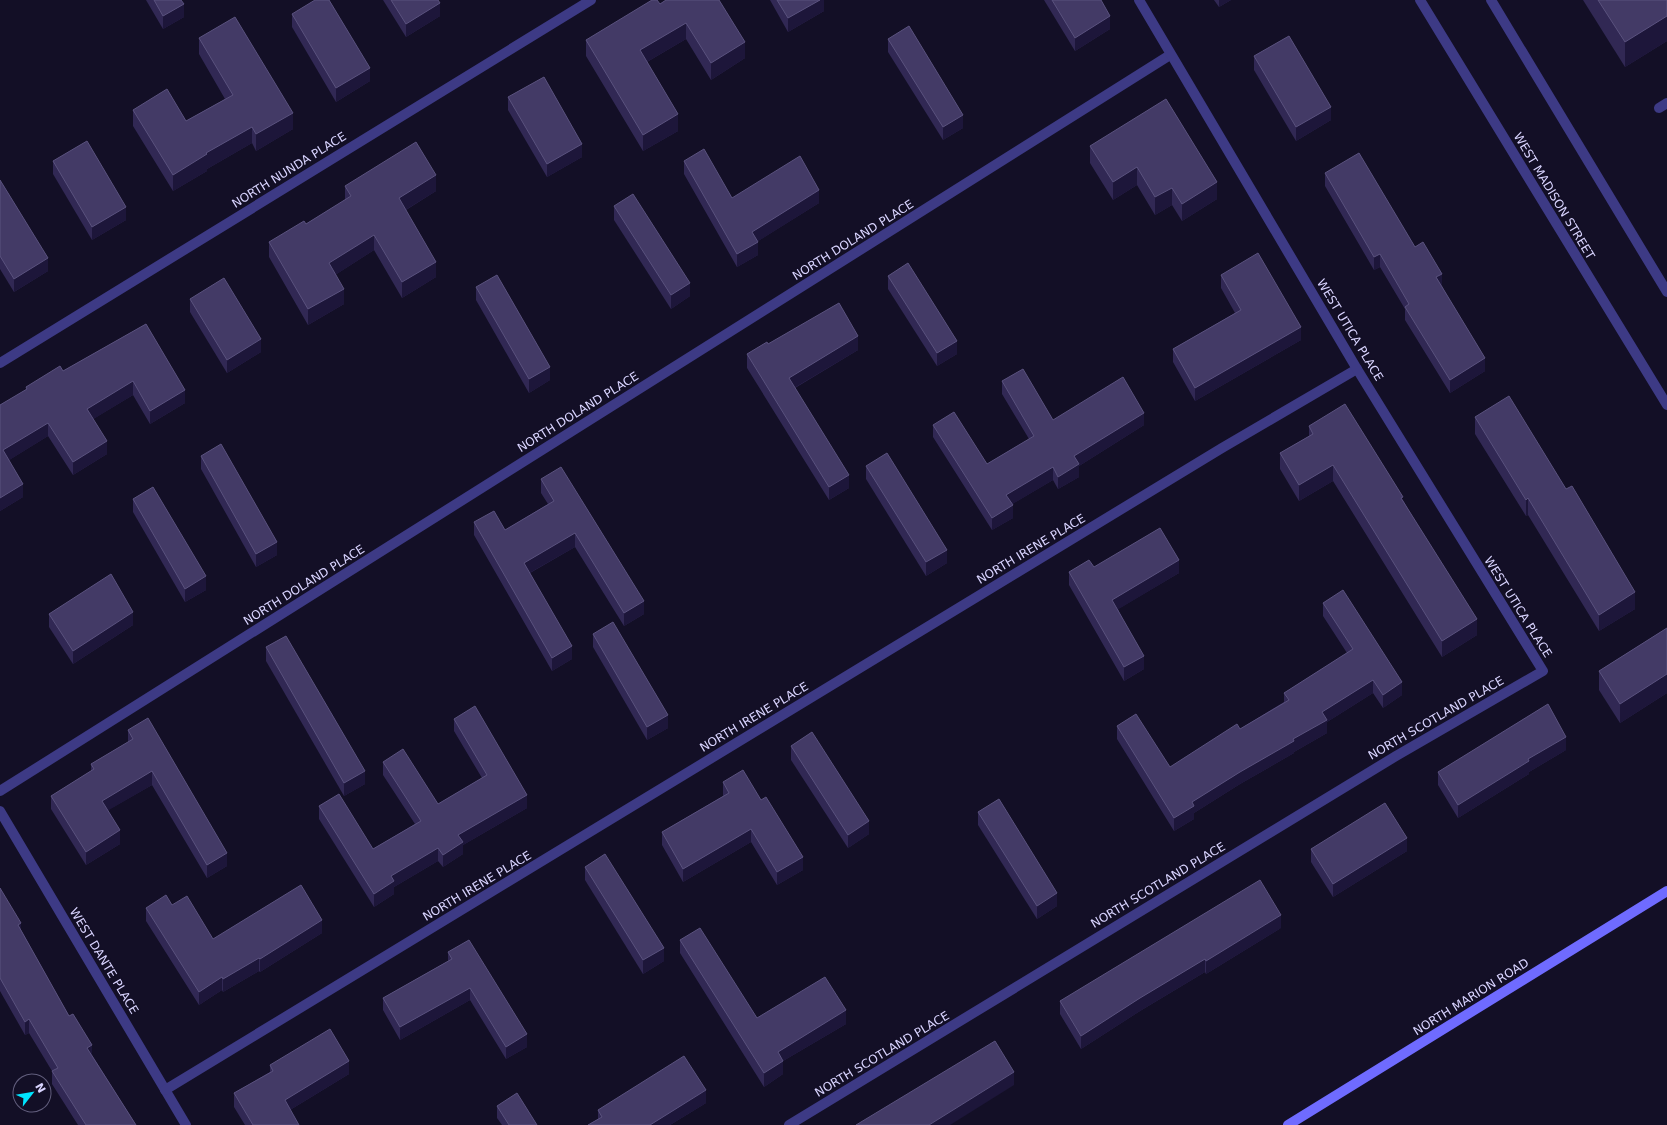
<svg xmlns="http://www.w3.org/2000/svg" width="1667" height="1125" viewBox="0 0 1667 1125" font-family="'DejaVu Sans',sans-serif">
	<rect width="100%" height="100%" fill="#130f26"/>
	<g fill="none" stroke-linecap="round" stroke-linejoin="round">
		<polyline stroke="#3d3a85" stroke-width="10" points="1659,108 1667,103"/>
		<g stroke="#3d3a85" stroke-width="10">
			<polyline points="0,363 591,0"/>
			<polyline points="0,791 1170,55"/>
			<polyline points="0,811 186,1125"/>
			<polyline points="165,1090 1222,448 1357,369"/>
			<polyline points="789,1125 1396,756 1543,671 1357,369 1139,0"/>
		</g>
		<g stroke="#3d3a85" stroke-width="10">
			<polyline points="1420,0 1667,405"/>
			<polyline points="1491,0 1667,292"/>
		</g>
		<polyline stroke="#6f6bff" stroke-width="10" points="1288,1125 1667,891"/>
	</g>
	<g fill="#312854">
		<polygon points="146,0 181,0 184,17 163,29"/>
		<polygon points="383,0 438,0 440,16 406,37"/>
		<polygon points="770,0 824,0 824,11 788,32"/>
		<polygon points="1044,0 1101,0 1110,29 1075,51"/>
		<polygon points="1214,0 1231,0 1219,7"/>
		<polygon points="1583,0 1667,0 1667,41 1625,67"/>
		<polygon points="660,4 745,58 711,80 686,39 647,62 678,131 643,151 586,56 586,40"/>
		<polygon points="292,14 370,81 336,102 292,27"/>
		<polygon points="199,38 293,129 256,151 252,143 207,169 207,171 173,191 133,126 133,110 186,121 225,99 199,54"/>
		<polygon points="888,39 963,128 943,140 888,52"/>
		<polygon points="1254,56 1331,120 1296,141 1254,70"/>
		<polygon points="508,97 582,157 547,177 508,110"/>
		<polygon points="1090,146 1217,199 1182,221 1172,205 1155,215 1137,185 1113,200 1090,163"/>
		<polygon points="53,161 126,220 92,240 53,174"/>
		<polygon points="684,161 732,198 819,203 758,241 758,255 737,267 684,174"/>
		<polygon points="1325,173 1415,247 1442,286 1485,371 1450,393 1405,320 1405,309 1380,267 1374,270 1325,186"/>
		<polygon points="0,180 48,271 14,292 0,269"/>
		<polygon points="345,186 436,191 406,210 436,277 402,298 374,250 335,275 344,304 308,325 269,257 269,242 306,224 345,200"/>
		<polygon points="614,206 690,296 671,309 614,220"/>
		<polygon points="1221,275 1301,340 1195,401 1173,362 1173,349 1235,313 1221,288"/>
		<polygon points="888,276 957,354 937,366 888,289"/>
		<polygon points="476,287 550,380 529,393 476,300"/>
		<polygon points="190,299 261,352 227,373 190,312"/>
		<polygon points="146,324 185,403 150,424 133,395 93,419 107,454 73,475 48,436 9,460 23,497 0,511 0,405 26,390 26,387 63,371"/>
		<polygon points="768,344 858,350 795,388 849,488 829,500 747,368 747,354"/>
		<polygon points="1002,381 1053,420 1144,425 1079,466 1079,477 1058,489 1053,480 1012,504 1013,518 992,530 933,437 933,425 987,464 1029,439 1002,394"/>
		<polygon points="1475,417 1635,609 1599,631 1528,515 1526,516 1475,434"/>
		<polygon points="1309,426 1403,500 1477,635 1442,657 1333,481 1299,501 1280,469 1280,453 1309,436"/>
		<polygon points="201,456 277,555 256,567 201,469"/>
		<polygon points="866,466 947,563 926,576 866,479"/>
		<polygon points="541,479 644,614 624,626 575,547 530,573 572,659 552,671 474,535 474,522 505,530 548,504 541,493"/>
		<polygon points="133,499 206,590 185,602 133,512"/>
		<polygon points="1094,567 1179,573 1118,609 1144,669 1124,681 1069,585 1069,572"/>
		<polygon points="1323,603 1402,695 1383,708 1373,693 1327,722 1327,733 1294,752 1294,753 1240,784 1194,813 1194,819 1174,831 1117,739 1117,726 1170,767 1240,729 1284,702 1284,693 1347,653 1323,616"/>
		<polygon points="49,614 133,625 73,664 49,627"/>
		<polygon points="1667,628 1667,693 1620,723 1599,690 1599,671"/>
		<polygon points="593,634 668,728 647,740 593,647"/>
		<polygon points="266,647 365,784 344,796 266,661"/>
		<polygon points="454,719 527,808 463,845 463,854 443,867 438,861 394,887 394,894 374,907 319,819 319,806 373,849 415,824 383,775 383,762 438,804 482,778 454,731"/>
		<polygon points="128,730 227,866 207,878 152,785 108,810 120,844 86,865 51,809 51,796 91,771 91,764 128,742"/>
		<polygon points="791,746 869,834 848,848 791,760"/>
		<polygon points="1566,750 1529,772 1529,774 1458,818 1438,785 1438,772"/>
		<polygon points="723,782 761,800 803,870 777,885 751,842 683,882 662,845 662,832 723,796"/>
		<polygon points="978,812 1057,906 1037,919 978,825"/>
		<polygon points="1311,849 1407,851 1333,897 1311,862"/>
		<polygon points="585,867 664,961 643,974 585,880"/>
		<polygon points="0,888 21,930 69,1016 92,1055 136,1125 78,1125 52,1084 52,1071 29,1033 25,1035 0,991"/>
		<polygon points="172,905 213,939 322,933 260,972 259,971 223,992 222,990 199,1005 146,921 146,908"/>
		<polygon points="1281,928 1206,974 1205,972 1140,1011 1081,1049 1060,1014 1060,1001"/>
		<polygon points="680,940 757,1018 846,1024 783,1061 783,1074 764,1087 680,953"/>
		<polygon points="448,952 527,1047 506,1059 470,1000 400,1040 383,1010 383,998 448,961"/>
		<polygon points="270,1065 349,1074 290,1110 299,1125 245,1125 234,1107 234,1093 270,1072"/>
		<polygon points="706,1103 670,1125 588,1125 598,1119 598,1110"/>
		<polygon points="497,1106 537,1125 502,1125 497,1118"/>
	</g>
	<g fill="#1d163a">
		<polygon points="820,0 824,0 824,11 788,32 788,18"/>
		<polygon points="1219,0 1231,0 1219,7"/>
		<polygon points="440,3 440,16 406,37 406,24"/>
		<polygon points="184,4 184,17 163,29 163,16"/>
		<polygon points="1110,16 1110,29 1075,51 1075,38"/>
		<polygon points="1667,16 1667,41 1625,67 1625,42"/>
		<polygon points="686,23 686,39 640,66 640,50"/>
		<polygon points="745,42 745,58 711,80 711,63"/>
		<polygon points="370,68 370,81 336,102 336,88"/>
		<polygon points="1331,107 1331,120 1296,141 1296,127"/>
		<polygon points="293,113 293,129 256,151 256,134"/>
		<polygon points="678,114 678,131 643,151 643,135"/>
		<polygon points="963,115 963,128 943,140 943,127"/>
		<polygon points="252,127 252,143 207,169 207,171 173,191 173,175 206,153"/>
		<polygon points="582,144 582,157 547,177 547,164"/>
		<polygon points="1137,167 1137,185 1113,200 1113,182"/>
		<polygon points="436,175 436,191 399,214 399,198"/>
		<polygon points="1217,182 1217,199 1182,221 1182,204"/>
		<polygon points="1172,188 1172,205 1155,215 1155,197"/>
		<polygon points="819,190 819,203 752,245 752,232"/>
		<polygon points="126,207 126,220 92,240 92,227"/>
		<polygon points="374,235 374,250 329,279 329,263"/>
		<polygon points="758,242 758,255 737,267 737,254"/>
		<polygon points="1380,254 1380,267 1374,270 1374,257"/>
		<polygon points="48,258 48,271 14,292 14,279"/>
		<polygon points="436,262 436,277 402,298 402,282"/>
		<polygon points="1442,274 1442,287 1436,277"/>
		<polygon points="690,283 690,296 671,309 671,295"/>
		<polygon points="344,289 344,304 308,325 308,309"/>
		<polygon points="1301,327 1301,340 1195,401 1195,388"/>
		<polygon points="858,336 858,350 789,391 789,378"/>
		<polygon points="261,339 261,352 227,373 227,360"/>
		<polygon points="957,341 957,354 937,366 937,353"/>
		<polygon points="1485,358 1485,371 1450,393 1450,380"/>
		<polygon points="550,367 550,380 529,393 529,379"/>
		<polygon points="133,381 133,395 87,423 87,409"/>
		<polygon points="185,390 185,403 150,424 150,411"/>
		<polygon points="1144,413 1144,425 1079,466 1079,477 1058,489 1058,477 1074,456"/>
		<polygon points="48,423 48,436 3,464 3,450"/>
		<polygon points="107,441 107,454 73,475 73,462"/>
		<polygon points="1333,465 1333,481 1299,501 1299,485"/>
		<polygon points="1053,467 1053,480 1006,508 1006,495"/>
		<polygon points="849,475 849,488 829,500 829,487"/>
		<polygon points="23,484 23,497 0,511 0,498"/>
		<polygon points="1528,498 1528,515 1526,516 1526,500"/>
		<polygon points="1013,505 1013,518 992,530 992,518"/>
		<polygon points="575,533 575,547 524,576 524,563"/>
		<polygon points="277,542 277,555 256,567 256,554"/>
		<polygon points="947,550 947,563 926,576 926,562"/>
		<polygon points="1179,560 1179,573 1112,613 1112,600"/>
		<polygon points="206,576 206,590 185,602 185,589"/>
		<polygon points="1635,592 1635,609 1599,631 1599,615"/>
		<polygon points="644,601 644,614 624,626 624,613"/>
		<polygon points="133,612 133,625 73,664 73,651"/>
		<polygon points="1477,619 1477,635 1442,657 1442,641"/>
		<polygon points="572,646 572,659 552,671 552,658"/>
		<polygon points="1144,656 1144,669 1124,681 1124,667"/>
		<polygon points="1667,674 1667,693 1620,723 1620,704"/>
		<polygon points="1373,680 1373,693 1327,722 1327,733 1294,752 1294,753 1240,784 1194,813 1194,819 1174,831 1174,818 1192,802 1240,772 1293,739 1322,712"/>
		<polygon points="1402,682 1402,695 1383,708 1383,695"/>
		<polygon points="668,715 668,728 647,740 647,727"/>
		<polygon points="1566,737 1566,750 1529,772 1529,774 1458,818 1458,805 1528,759"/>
		<polygon points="152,771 152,785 102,814 102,801"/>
		<polygon points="365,771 365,784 344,796 344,783"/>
		<polygon points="527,795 527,808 463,845 463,854 443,867 443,855 458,835"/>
		<polygon points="869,821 869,834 848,848 848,835"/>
		<polygon points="751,829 751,842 683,882 683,869"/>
		<polygon points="120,830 120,844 86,865 86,852"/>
		<polygon points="1407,838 1407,851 1333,897 1333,884"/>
		<polygon points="438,848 438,861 394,887 394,894 374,907 374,894 391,876"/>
		<polygon points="227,853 227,866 207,878 207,865"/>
		<polygon points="803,857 803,870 777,885 777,872"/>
		<polygon points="1057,893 1057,906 1037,919 1037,906"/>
		<polygon points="1281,915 1281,928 1206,974 1206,961"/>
		<polygon points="322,920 322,933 260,972 260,959"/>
		<polygon points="21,923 21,937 18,925"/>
		<polygon points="664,948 664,961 643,974 643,960"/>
		<polygon points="259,958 259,971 223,992 223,979"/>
		<polygon points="1205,959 1205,972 1140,1011 1081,1049 1081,1036 1140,998"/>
		<polygon points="222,977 222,990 199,1005 199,992"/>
		<polygon points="470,988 470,1000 400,1040 400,1027"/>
		<polygon points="846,1010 846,1024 783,1061 783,1074 764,1087 764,1073 778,1052"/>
		<polygon points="29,1019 29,1033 25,1035 25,1022"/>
		<polygon points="527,1034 527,1047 506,1059 506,1047"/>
		<polygon points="92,1045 92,1058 87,1048"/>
		<polygon points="349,1061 349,1074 285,1113 285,1100"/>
		<polygon points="1014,1072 1014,1085 950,1125 929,1125"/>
		<polygon points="706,1090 706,1103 670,1125 650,1125"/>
	</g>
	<g fill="#433a66" stroke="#5a527e">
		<polygon points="154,0 181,0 184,4 163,16"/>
		<polygon points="315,0 329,0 370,68 336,88 292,14"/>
		<polygon points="391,0 438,0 440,3 406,24"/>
		<polygon points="652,0 657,0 660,4 666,0 719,0 745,42 711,63 686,23 640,50 678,114 643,135 586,40"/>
		<polygon points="777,0 820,0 788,18"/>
		<polygon points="1052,0 1101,0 1110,16 1075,38"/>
		<polygon points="1598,0 1667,0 1667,16 1625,42"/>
		<polygon points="235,17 293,113 256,134 252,127 206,153 207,154 173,175 133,110 167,89 186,121 233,95 199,38"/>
		<polygon points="909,26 963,115 943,127 888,39"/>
		<polygon points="1289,36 1331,107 1296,127 1254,56"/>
		<polygon points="544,77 582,144 547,164 508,97"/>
		<polygon points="1166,99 1217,182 1182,204 1172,188 1155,197 1137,167 1113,182 1090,146"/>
		<polygon points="87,141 126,207 92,227 53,161"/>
		<polygon points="416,142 436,175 399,198 436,262 402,282 374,235 329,263 344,289 308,309 269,242 304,221 306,224 351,196 345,186"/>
		<polygon points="704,149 732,198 800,156 819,190 752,232 758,242 737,254 684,161"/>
		<polygon points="1359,153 1415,247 1423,242 1442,274 1436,277 1485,358 1450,380 1405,307 1409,304 1380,254 1374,257 1325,173"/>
		<polygon points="0,180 48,258 14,279 0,256"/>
		<polygon points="633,194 690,283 671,295 614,206"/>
		<polygon points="1258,253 1301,327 1195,388 1173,349 1241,310 1221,275"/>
		<polygon points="908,263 957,341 937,353 888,276"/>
		<polygon points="497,275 550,367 529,379 476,287"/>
		<polygon points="224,278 261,339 227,360 190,299"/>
		<polygon points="839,303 858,336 789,378 849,475 829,487 747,354 767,342 768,344"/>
		<polygon points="146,324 185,390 150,411 133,381 87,409 107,441 73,462 48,423 3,450 23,484 0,498 0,405 27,389 26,387 60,366 63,371"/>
		<polygon points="1023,369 1053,420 1123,377 1144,413 1074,456 1079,464 1058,477 1053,467 1006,495 1013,505 992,518 933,425 954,412 987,464 1034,436 1002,381"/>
		<polygon points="1509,396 1566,489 1572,486 1635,592 1599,615 1528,498 1526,500 1475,417"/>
		<polygon points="1345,404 1403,497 1401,498 1477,619 1442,641 1333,465 1299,485 1280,453 1313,434 1309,426"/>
		<polygon points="221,444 277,542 256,554 201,456"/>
		<polygon points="887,453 947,550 926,562 866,466"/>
		<polygon points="561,467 644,601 624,613 575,533 524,563 572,646 552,658 474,522 494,511 505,530 554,501 541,479"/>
		<polygon points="153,487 206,576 185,589 133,499"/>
		<polygon points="1160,528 1179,560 1112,600 1144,656 1124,667 1069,572 1089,560 1094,567"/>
		<polygon points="111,574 133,612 73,651 49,614"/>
		<polygon points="1343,590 1402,682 1383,695 1373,680 1322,712 1327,720 1293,739 1294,741 1240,772 1192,802 1194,806 1174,818 1117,726 1136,714 1170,767 1237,724 1240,729 1289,700 1284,693 1353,649 1323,603"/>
		<polygon points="613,622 668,715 647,727 593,634"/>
		<polygon points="1667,628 1667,674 1620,704 1599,671"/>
		<polygon points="286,636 365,771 344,783 266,647"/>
		<polygon points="1548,704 1566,737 1528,759 1529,761 1458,805 1438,772"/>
		<polygon points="475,706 527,795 458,835 463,842 443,855 438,848 391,876 394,881 374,894 319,806 339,794 373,849 421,821 383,762 403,749 438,804 487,775 454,719"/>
		<polygon points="148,718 227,853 207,865 152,771 102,801 120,830 86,852 51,796 94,769 91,764 133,739 128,730"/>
		<polygon points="812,732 869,821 848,835 791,746"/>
		<polygon points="743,770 761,800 766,797 803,857 777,872 751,829 683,869 662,832 729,793 723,782"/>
		<polygon points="999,799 1057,893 1037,906 978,812"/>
		<polygon points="1385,803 1407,838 1333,884 1311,849"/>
		<polygon points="605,854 664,948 643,960 585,867"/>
		<polygon points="1260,880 1281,915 1206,961 1205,959 1140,998 1081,1036 1060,1001"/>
		<polygon points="301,885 322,920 260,959 259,958 223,979 222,977 199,992 146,908 166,895 172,905 187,896 213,939"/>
		<polygon points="0,888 21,923 18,925 69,1016 73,1014 92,1045 87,1048 136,1125 86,1125 52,1071 58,1068 29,1019 25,1022 0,978"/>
		<polygon points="700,928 757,1018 825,977 846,1010 778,1052 783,1061 764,1073 680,940"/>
		<polygon points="469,940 527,1034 506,1047 470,988 400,1027 383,998 452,959 448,952"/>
		<polygon points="330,1029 349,1061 285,1100 299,1125 253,1125 234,1093 273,1071 270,1065"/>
		<polygon points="995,1041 1014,1072 929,1125 856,1125"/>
		<polygon points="684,1056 706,1090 650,1125 588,1125 602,1117 598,1110"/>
		<polygon points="517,1093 537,1125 509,1125 497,1106"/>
	</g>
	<g text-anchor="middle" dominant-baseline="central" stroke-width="3" stroke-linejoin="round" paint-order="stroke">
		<g font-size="12" fill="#d9d4ff" stroke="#130f26">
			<text transform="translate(289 170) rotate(-32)">NORTH NUNDA PLACE</text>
			<text transform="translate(1554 196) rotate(59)">WEST MADISON STREET</text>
			<text transform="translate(853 240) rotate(-32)">NORTH DOLAND PLACE</text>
			<text transform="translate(1350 330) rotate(59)">WEST UTICA PLACE</text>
			<text transform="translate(578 412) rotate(-32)">NORTH DOLAND PLACE</text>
			<text transform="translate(1031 549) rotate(-31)">NORTH IRENE PLACE</text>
			<text transform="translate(304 585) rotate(-32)">NORTH DOLAND PLACE</text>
			<text transform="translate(1518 607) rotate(58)">WEST UTICA PLACE</text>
			<text transform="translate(754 717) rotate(-31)">NORTH IRENE PLACE</text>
			<text transform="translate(1436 718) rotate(-30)">NORTH SCOTLAND PLACE</text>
			<text transform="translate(1158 885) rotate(-31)">NORTH SCOTLAND PLACE</text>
			<text transform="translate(477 886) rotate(-31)">NORTH IRENE PLACE</text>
			<text transform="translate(104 961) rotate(59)">WEST DANTE PLACE</text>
			<text transform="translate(1471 997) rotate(-32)">NORTH MARION ROAD</text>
			<text transform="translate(882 1054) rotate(-31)">NORTH SCOTLAND PLACE</text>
		</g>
	</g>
	<g transform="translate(32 1093) rotate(59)"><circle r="19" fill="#130f26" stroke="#625e7d"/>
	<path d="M0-3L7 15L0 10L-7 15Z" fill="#00e5ff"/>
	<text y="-6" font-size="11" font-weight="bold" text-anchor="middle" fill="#d9d4ff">N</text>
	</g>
</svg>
